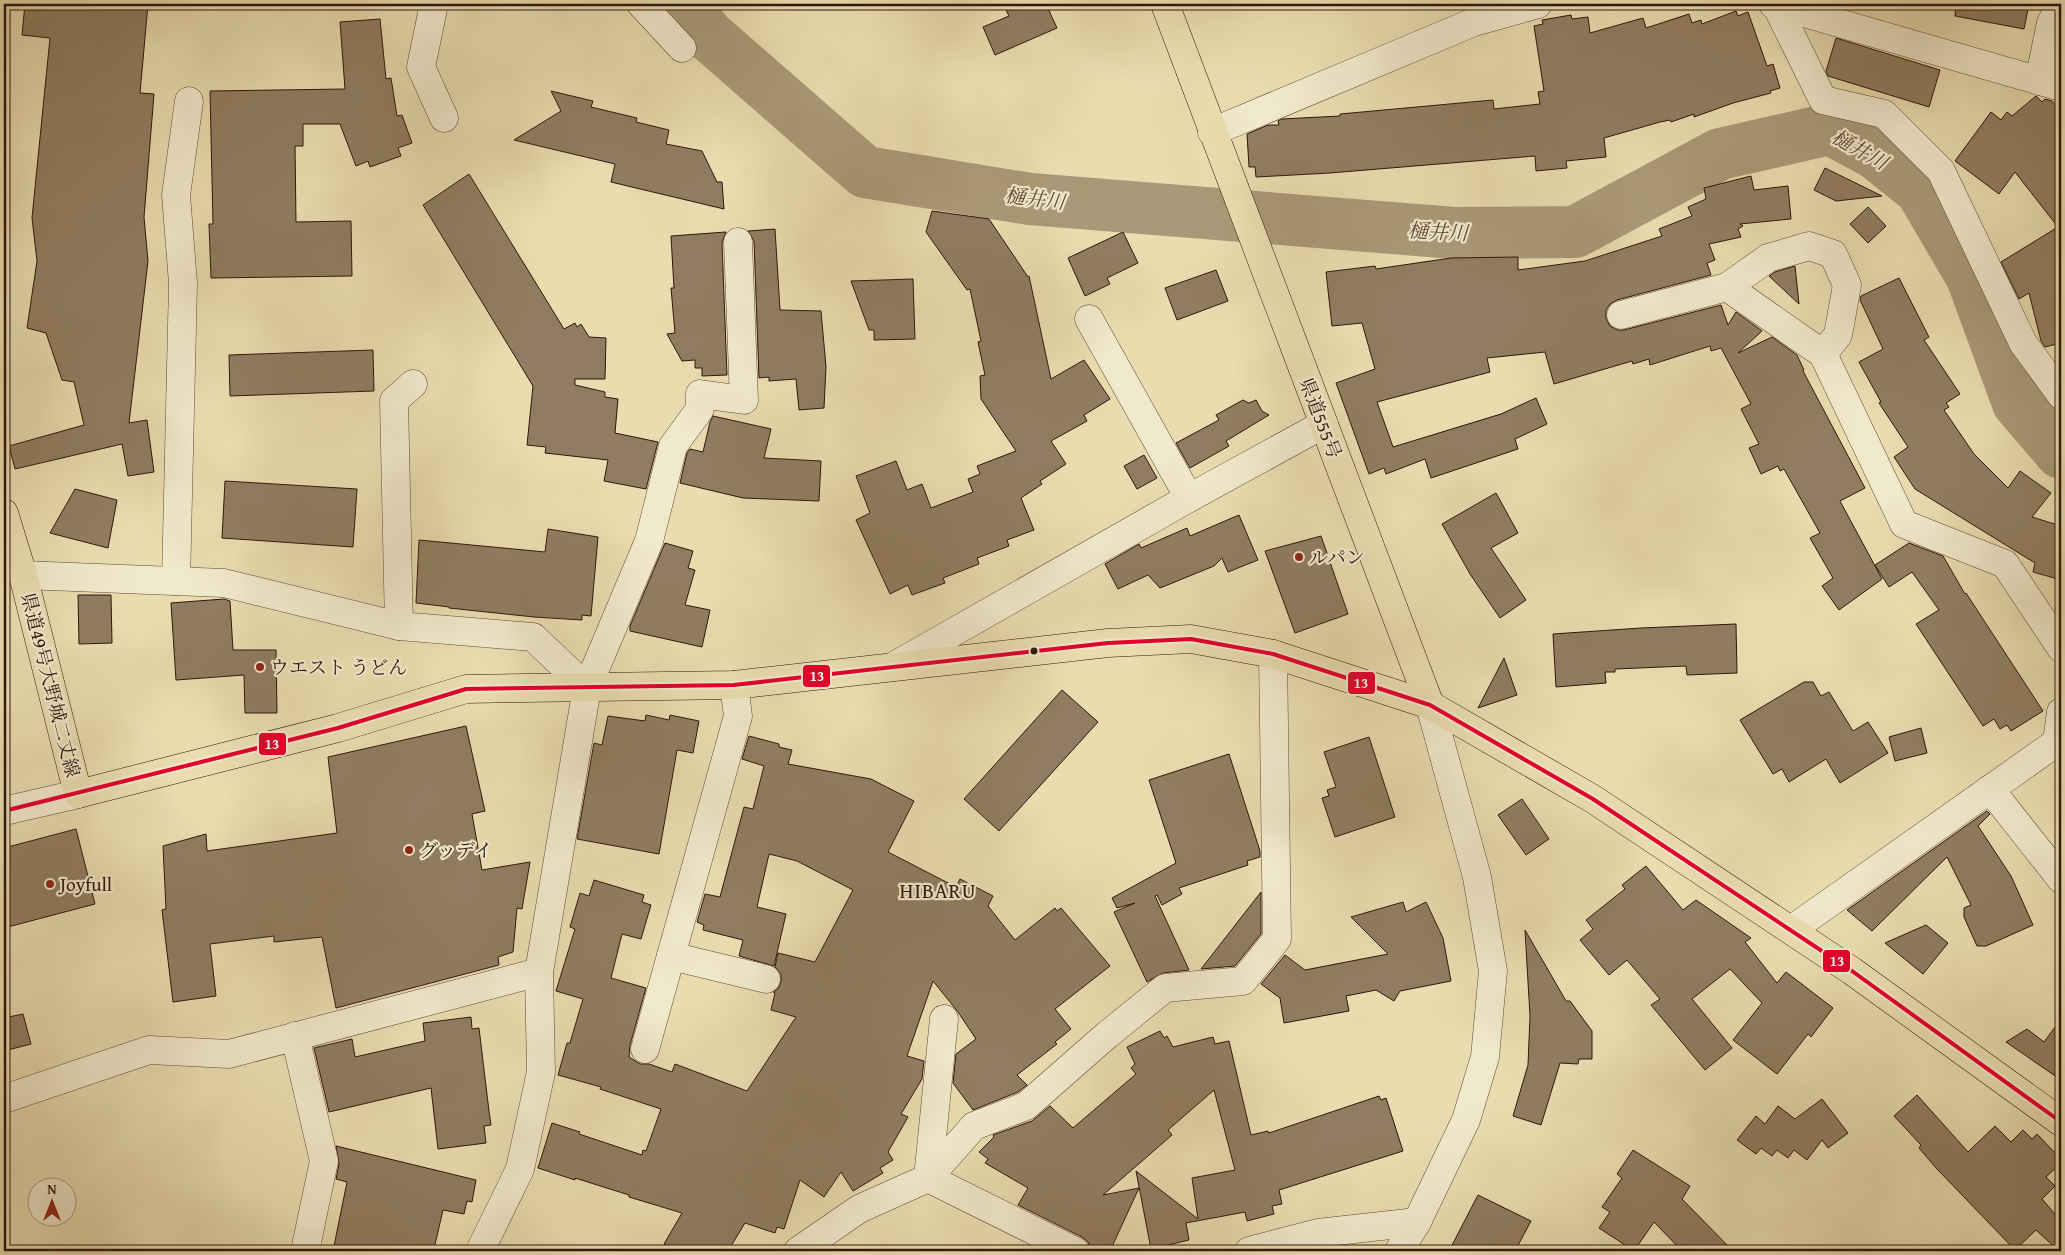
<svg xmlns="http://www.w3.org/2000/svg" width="2065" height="1255" viewBox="0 0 2065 1255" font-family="'Gentium Book Plus','Noto Serif JP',serif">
	<rect width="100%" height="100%" fill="#e9ddb0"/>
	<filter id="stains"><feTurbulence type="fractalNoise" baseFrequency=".004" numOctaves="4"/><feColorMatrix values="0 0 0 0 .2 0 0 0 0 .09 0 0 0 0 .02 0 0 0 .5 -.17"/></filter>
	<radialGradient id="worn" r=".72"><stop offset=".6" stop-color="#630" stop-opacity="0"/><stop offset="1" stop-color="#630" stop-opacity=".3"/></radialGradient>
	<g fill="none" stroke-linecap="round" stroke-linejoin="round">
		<polyline stroke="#aa9978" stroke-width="52" points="683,4 708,35 865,172 1030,199 1454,233 1575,232 1720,154 1830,129 1875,153 1921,190 1972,277 2018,403 2061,453"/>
	</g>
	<g fill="#907d61" stroke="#30160c">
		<polygon points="25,4 148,4 140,93 154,94 144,217 148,261 129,423 147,420 154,472 128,476 122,444 15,469 9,446 84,425 74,382 62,380 46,333 27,328 37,261 32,218 50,38 22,35"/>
		<polygon points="1003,4 1046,4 1057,28 995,55 983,27 1009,16"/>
		<polygon points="1956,4 2029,4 2024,29 1955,16"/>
		<polygon points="1736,11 1738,16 1748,12 1767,66 1773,64 1780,88 1770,91 1771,93 1733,103 1694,117 1694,114 1671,122 1670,120 1660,122 1604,138 1606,157 1566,161 1567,168 1536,171 1535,156 1330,173 1256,177 1255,167 1249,167 1247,134 1268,125 1279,125 1278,121 1282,119 1340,116 1340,114 1493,100 1494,109 1540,104 1538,92 1544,91 1534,26 1543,24 1542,20 1571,15 1572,19 1588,17 1590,33 1643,18 1646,28 1689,14 1692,23 1701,20 1702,24"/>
		<polygon points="380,19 386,79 391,78 397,116 402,115 412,143 398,148 401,156 370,167 368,161 356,166 340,124 303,124 303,146 295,146 296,222 351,221 352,276 211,278 209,224 213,224 210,91 345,89 340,22"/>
		<polygon points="1836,38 1940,70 1929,107 1828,76 1826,71"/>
		<polygon points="551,91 593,101 591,107 637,118 636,122 669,130 666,144 702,151 717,182 722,182 724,209 611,182 615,164 514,140 561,111"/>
		<polygon points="2036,96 2042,102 2045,99 2052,101 2061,112 2061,343 2045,347 2041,341 2029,293 2019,299 2001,262 2058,227 2015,172 1999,194 1955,161 1991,112 2001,120 2007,112 2012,116"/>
		<polygon points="1825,168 1882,196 1836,201 1814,190"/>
		<polygon points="469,174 564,329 575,323 577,327 581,324 589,337 606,338 605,379 575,379 575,385 605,392 605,397 618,399 615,433 658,442 646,489 604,481 608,460 545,453 546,447 527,445 533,386 423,205"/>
		<polygon points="1751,176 1754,190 1788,186 1791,219 1740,224 1743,226 1738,229 1741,237 1709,244 1715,260 1707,263 1711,275 1617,300 1610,304 1606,310 1606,319 1610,326 1617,330 1624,330 1721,305 1728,325 1736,312 1762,331 1738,353 1772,337 1797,355 1804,370 1803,371 1865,488 1840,501 1882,579 1839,610 1822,586 1833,578 1810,538 1820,533 1784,469 1780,471 1778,466 1761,474 1749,448 1759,444 1741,409 1751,404 1721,348 1711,351 1710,346 1650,365 1649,359 1633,364 1632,361 1554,384 1545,352 1487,358 1490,372 1377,402 1393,447 1501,414 1536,398 1547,424 1515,439 1518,449 1431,478 1425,459 1386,474 1384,468 1369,474 1336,383 1375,369 1362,323 1332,326 1326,272 1375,266 1376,269 1451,258 1518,257 1518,270 1585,261 1662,236 1659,229 1692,216 1688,207 1706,199 1704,188"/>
		<polygon points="1868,207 1886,226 1868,243 1850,224"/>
		<polygon points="932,211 989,219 1028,277 1029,276 1051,379 1084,360 1110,399 1084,415 1087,421 1051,441 1066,464 1040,481 1042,484 1021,498 1034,530 1007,540 1009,546 977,558 979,564 943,578 945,583 912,595 908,585 890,594 856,520 870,513 856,476 896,461 907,490 922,484 931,508 973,492 968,479 980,474 977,466 1016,451 981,399 980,376 985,375 978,342 981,341 970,289 967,290 926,232"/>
		<polygon points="775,229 780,310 821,311 826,367 824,408 799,410 796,379 769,381 769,377 759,378 754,241 748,231"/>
		<polygon points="726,232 722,243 727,375 702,376 702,368 695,368 695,360 682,361 667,334 675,333 671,288 674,288 671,236"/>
		<polygon points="1123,232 1138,263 1107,278 1110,284 1085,296 1068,258"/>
		<polygon points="1795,266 1799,304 1769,276 1775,272"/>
		<polygon points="1216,270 1228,301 1177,320 1165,288"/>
		<polygon points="1899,278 1929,337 1924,340 1960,394 1946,403 1949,407 1944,410 1974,454 2008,488 2020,471 2051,493 2032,517 2061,526 2061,580 2033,572 2035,563 1915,489 1894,457 1908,447 1879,403 1881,402 1859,362 1883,349 1860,300 1861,296"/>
		<polygon points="913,279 915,339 874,340 874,330 869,330 851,281"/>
		<polygon points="373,350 374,391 230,396 229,355"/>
		<polygon points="1243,400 1249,403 1256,400 1262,411 1269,415 1226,441 1229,446 1190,468 1176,443 1219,420 1216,415"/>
		<polygon points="713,416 771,429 764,458 821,461 819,501 743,498 680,483 687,453 690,449 703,452 710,422"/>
		<polygon points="1144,455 1157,478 1137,489 1124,466"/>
		<polygon points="225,481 357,489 353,547 222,538"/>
		<polygon points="75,489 117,500 108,548 50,533"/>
		<polygon points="1496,493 1518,533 1491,548 1526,600 1500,618 1470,574 1442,524"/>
		<polygon points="1239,515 1258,560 1228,572 1222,558 1214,566 1160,588 1148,575 1118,589 1105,564 1139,544 1141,548 1187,528 1190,536"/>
		<polygon points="548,529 598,537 591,616 582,615 582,620 534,617 449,608 449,607 416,603 419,540 545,552"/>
		<polygon points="1321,536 1348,614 1295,633 1265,551"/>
		<polygon points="665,543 693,551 688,568 695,570 685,605 710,610 702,647 630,631 630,626"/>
		<polygon points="1909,543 1943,556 1965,594 1966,593 2043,711 2011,731 2007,725 2000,729 1994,719 1983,726 1916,624 1939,610 1912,572 1889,587 1875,565"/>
		<polygon points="78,595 111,595 112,643 79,644"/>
		<polygon points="224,599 230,601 233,650 276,650 277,713 245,713 244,675 176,680 171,603"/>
		<polygon points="1736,624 1737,673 1687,675 1686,666 1615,669 1615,672 1605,672 1606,683 1556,687 1553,634 1641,628"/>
		<polygon points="1504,658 1517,695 1478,708"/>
		<polygon points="1804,682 1813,682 1821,696 1829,692 1853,731 1868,722 1888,753 1840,783 1826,759 1789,782 1782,769 1773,774 1740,720"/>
		<polygon points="1062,690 1098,722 999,831 964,799"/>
		<polygon points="646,715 669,720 670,715 699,721 693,753 677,750 659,854 577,839 594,743 602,745 608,716 645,721"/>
		<polygon points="466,726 485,811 472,814 482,870 530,862 522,909 517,908 513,952 498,957 499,965 336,1008 322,937 274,942 274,936 210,944 216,996 173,1002 162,910 166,909 163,846 206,834 207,851 337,833 328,757"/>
		<polygon points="1921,728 1927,753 1895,761 1889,737"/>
		<polygon points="749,736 779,744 779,747 792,750 788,764 871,779 914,801 888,852 956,887 960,879 993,896 988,906 1015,940 1055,908 1057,911 1061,908 1110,966 1055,1009 1071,1029 1055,1042 1057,1044 1017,1075 1027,1085 1018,1092 973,1110 953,1083 956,1054 976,1039 958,1012 933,981 907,1056 924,1061 922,1079 901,1114 908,1117 888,1152 893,1160 880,1168 883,1173 853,1191 841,1172 824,1197 800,1180 784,1229 777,1227 775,1233 745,1223 728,1251 676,1251 664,1244 682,1213 629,1197 629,1195 575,1178 575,1180 538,1168 552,1123 580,1132 579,1134 642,1155 643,1150 646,1151 661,1109 600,1089 601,1087 558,1075 567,1043 570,1043 583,999 556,991 575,929 570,927 580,893 589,896 594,880 644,895 642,902 651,905 641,939 622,934 611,978 646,988 630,1045 629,1057 640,1064 649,1064 672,1072 675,1064 747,1091 796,1017 771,1010 775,993 773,992 778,989 781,982 781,974 775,967 778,953 815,962 853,890 797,861 769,854 757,907 786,914 774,966 739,956 743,940 703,930 704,925 697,922 705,894 720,897 744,807 753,809 764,766 742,759"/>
		<polygon points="1369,737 1395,817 1335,837 1322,798 1329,796 1327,790 1336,787 1324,752"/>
		<polygon points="1229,754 1260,851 1260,857 1247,861 1248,865 1179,888 1182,894 1162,905 1157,895 1155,896 1189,970 1163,973 1147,982 1114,912 1135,903 1117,908 1112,898 1176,863 1149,780"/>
		<polygon points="1522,799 1549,839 1526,855 1498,815"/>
		<polygon points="1987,811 1990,814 1978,826 2011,876 2033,925 1986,946 1977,946 1964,917 1964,908 1971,905 1947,857 1872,931 1847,910"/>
		<polygon points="76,829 95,904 4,928 4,848"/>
		<polygon points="1646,866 1683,910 1696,900 1751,938 1745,942 1777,983 1786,972 1833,1008 1811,1037 1808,1034 1777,1074 1733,1040 1762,1003 1730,969 1692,999 1732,1048 1705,1070 1651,1005 1660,999 1627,960 1609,975 1580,940 1593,929 1586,920 1625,889 1622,885"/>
		<polygon points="1261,892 1261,934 1235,966 1201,969"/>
		<polygon points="1403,902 1406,912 1426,902 1443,938 1451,981 1400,991 1394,1001 1376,990 1346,996 1349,1011 1284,1023 1280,998 1261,984 1285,955 1305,970 1388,954 1351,917"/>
		<polygon points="1926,925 1948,943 1923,974 1885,943"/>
		<polygon points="1525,930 1566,1001 1570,1001 1592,1031 1592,1059 1579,1059 1578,1064 1560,1063 1541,1125 1513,1116 1528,1065 1530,1016"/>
		<polygon points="23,1014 31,1044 4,1051 4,1018"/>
		<polygon points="471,1017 472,1029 479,1028 489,1111 491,1125 484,1126 486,1143 438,1149 431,1088 329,1112 314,1048 352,1039 355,1057 425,1041 423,1023"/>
		<polygon points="2061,1019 2061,1080 2006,1042 2027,1029 2044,1042"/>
		<polygon points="1160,1031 1164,1038 1167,1036 1173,1047 1213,1037 1215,1044 1229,1041 1251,1135 1268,1131 1269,1133 1379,1096 1381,1100 1386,1098 1403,1151 1279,1190 1282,1204 1272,1206 1274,1214 1247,1221 1245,1212 1186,1223 1189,1240 1151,1249 1136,1171 1198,1219 1192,1178 1235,1170 1214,1090 1168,1130 1172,1135 1103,1195 1139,1188 1110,1251 1098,1251 1090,1247 1088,1242 1082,1237 1018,1205 1028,1188 985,1163 988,1159 979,1152 994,1137 993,1135 1032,1121 1050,1106 1073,1128 1136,1074 1131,1068 1135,1064 1127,1047"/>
		<polygon points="1917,1095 1968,1152 1995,1126 2011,1142 2023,1130 2032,1139 2037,1134 2061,1159 2061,1163 2046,1177 2055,1186 2042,1199 2061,1221 2061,1251 2059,1251 2036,1230 2015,1250 1937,1169 1919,1148 1921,1145 1894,1116"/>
		<polygon points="1822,1099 1848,1133 1828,1148 1822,1140 1807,1160 1794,1150 1788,1158 1777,1150 1772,1156 1761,1148 1756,1154 1737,1140 1756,1116 1765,1124 1778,1106 1795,1119"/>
		<polygon points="336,1146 476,1180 472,1202 467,1201 464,1214 443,1210 434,1249 418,1245 417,1251 333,1251 347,1182 336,1179 339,1164"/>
		<polygon points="1633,1150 1690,1186 1682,1199 1733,1251 1682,1251 1654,1222 1634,1251 1599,1228 1610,1212 1602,1207 1622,1178 1617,1174"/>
		<polygon points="1478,1195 1531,1221 1515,1251 1449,1251"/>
	</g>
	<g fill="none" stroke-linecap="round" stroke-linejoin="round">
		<defs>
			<g id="minor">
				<polyline points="434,4 421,67 444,118"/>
				<polyline points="641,4 682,48"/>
				<polyline points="1773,4 2061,87"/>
				<polyline points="1776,5 1823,100 1884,114 1941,171 2023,343 2061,395"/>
				<polyline points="2039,81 2051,23 2061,5"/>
				<polyline points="1212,132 1474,22 1538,4"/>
				<polyline points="1727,287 1768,258 1809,246 1833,254 1847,285 1838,335 1823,354"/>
				<polyline points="1621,315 1727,287 1823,354 1904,524 2005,564 2061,648"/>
				<polyline points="1089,319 1189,498"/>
				<polyline points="413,384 394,401 399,626 533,637 587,688"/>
				<polyline points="23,575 224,583 399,626"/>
				<polyline points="176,581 183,283 176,195 189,101"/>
				<polyline points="894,666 1189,498 1324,424"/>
				<polyline points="1990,789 2061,879"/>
				<polyline points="4,811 78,794"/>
				<polyline points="1791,930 2057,742 2061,712"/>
				<polyline points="671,956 766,979"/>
				<polyline points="295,1036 324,1161 305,1251"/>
				<polyline points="645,1049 738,716 734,685"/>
				<polyline points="4,1099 149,1050 229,1054 539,972"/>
				<polyline points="480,1251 520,1169 541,1072 539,972 587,688 649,541 673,446 700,409 700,394 744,400 738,242"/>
				<polyline points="798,1251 859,1209 928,1178 944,1019"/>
				<polyline points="1075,1251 928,1178 974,1126 1026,1106 1107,1035 1165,988 1243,981 1277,939 1273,654"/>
				<polyline points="1249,1251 1318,1233 1417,1222"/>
				<polyline points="1399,1251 1417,1222 1466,1120 1485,1057 1493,971 1477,877 1430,705"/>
			</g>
			<g id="major">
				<polyline points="1165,4 1430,705"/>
				<polyline points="4,513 23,575 78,794 338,728 466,689 734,685 1108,643 1191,639 1273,654 1430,705 1593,799 1852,971 2061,1122"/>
			</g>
		</defs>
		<use href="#minor" stroke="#5e4835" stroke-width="29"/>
		<use href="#major" stroke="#30160c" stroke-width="29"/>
		<use href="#minor" stroke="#f1e9cc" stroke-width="28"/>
		<use href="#major" stroke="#e9ddb0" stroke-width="28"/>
		<defs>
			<polyline id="bus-1" points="4,811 338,728 466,689 734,685 1108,643 1191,639 1273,654 1430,705 1593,799 1852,971 2061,1122"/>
		</defs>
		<use href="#bus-1" stroke="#f1e9cc" stroke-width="8"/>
		<use href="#bus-1" stroke="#e4002b" stroke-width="4"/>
	</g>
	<g fill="#8f2418" stroke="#f1e9cc" stroke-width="2">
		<circle cx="1299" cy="557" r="5"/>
		<circle cx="260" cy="667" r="5"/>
		<circle cx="409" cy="850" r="5"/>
		<circle cx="50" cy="884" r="5"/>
	</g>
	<circle fill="#30160c" stroke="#f1e9cc" stroke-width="2" cx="1034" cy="651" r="4.5"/>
	<g text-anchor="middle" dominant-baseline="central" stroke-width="4.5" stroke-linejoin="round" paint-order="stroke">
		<g font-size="19" fill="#30160c" stroke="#f1e9cc">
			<text transform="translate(1321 418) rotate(69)">県道555号</text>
			<text transform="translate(51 685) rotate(76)">県道49号大野城二丈線</text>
		</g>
		<g font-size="19" fill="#30160c" stroke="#f1e9cc" text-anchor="start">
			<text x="1309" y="557">ルパン</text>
			<text x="270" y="667">ウエスト うどん</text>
			<text x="419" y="850">グッデイ</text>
			<text x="60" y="884">Joyfull</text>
		</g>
		<g font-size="20" font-style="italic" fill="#614a37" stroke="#f1e9cc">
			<text transform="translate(1860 149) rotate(29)">樋井川</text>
			<text transform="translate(1035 198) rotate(7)">樋井川</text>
			<text transform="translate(1438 231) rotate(3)">樋井川</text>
		</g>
		<g font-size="21" letter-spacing="1" fill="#30160c" stroke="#f1e9cc">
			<text x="938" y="890">HIBARU</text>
		</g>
	</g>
	<g stroke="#f1e9cc" stroke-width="2">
		<rect x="802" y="664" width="29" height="24" rx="5" fill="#e4002b"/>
		<rect x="1347" y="671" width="29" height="24" rx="5" fill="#e4002b"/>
		<rect x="258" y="732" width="29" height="24" rx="5" fill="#e4002b"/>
		<rect x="1822" y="949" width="29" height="24" rx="5" fill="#e4002b"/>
	</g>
	<g font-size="14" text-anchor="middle" font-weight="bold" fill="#fff">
		<text x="817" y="681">13</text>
		<text x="1361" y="688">13</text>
		<text x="272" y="749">13</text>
		<text x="1837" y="966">13</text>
	</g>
	<rect width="2065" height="1255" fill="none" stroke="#e9ddb0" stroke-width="20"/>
	<rect x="5" y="5" width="2055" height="1245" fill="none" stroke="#30160c" stroke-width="2.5"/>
	<rect x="10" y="10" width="2045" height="1235" fill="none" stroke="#30160c"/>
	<g transform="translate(52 1202)"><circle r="24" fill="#f1e9cc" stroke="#a4957f"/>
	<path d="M0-4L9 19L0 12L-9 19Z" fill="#8f2418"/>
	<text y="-8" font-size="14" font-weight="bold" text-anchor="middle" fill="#30160c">N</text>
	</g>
	<rect width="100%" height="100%" filter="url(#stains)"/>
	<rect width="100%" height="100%" fill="url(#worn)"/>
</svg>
